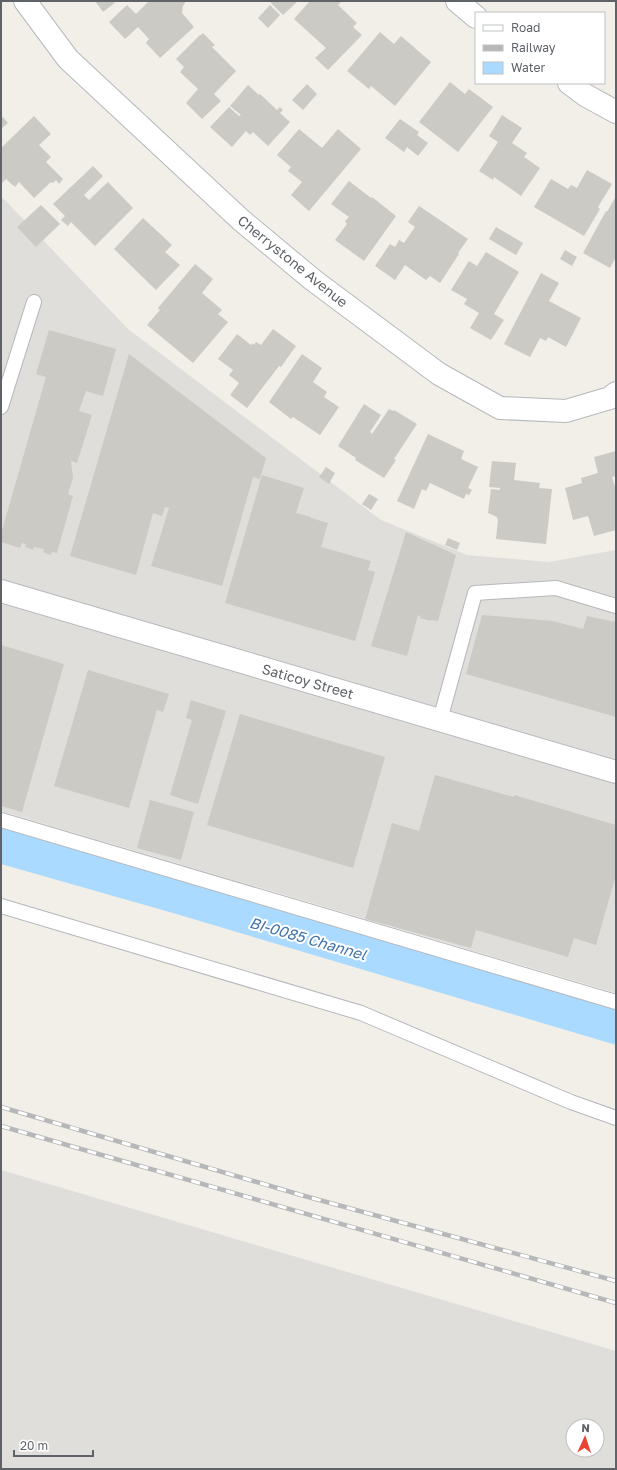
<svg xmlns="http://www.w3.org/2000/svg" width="617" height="1470" viewBox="0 0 617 1470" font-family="'Golos Text',sans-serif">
	<rect width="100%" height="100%" fill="#f1efe8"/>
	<g fill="#e0deda" fill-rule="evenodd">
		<polygon points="1,196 128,329 381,520 467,555 549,562 616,550 616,993 1,811"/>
		<path d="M1,1170L616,1351V1469H1ZM573,1426H597V1450H573Z"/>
	</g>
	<polygon fill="#aadaff" points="1,827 616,1008 616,1045 173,913 1,864"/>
	<g fill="#cccac5">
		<polygon points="95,1 117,1 103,12"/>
		<polygon points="149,1 186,1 183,6 182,13 194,27 160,58 146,43 149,39 138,27 125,39 109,22 127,5 136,14"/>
		<polygon points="269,1 298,1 283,15"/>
		<polygon points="310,1 342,1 338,5 357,23 353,27 362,35 328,70 315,58 326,48 294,19"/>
		<polygon points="270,5 280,15 268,28 258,18"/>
		<polygon points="380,32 394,44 401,36 431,62 395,106 371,86 369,89 347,71"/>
		<polygon points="203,33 215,45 212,47 236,71 214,94 221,101 202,119 186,103 198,89 180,72 184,67 176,59 200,35 201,35"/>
		<polygon points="450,82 465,94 469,89 493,107 458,152 419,122"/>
		<polygon points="307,84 317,94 303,110 292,100"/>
		<polygon points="248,85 259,95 260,94 277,110 280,107 283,110 280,113 290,122 268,146 253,132 250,135 246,131 232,147 210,127 229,107 239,116 241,115 230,106"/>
		<polygon points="1,115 8,123 1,129"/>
		<polygon points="502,115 522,128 512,143 527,153 524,157 540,168 521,196 494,177 493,180 479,171 498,142 489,136"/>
		<polygon points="34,116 51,134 39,145 51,157 46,162 63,179 59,184 56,180 53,183 51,182 34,198 19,182 15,187 6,179 1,184 1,148"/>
		<polygon points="400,119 419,132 417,135 428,143 418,156 407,147 404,152 385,138"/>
		<polygon points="299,129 322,148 338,129 361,149 309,211 291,195 302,182 288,171 291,167 277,155"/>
		<polygon points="93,166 103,176 84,195 89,200 108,182 133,208 95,246 71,222 68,226 61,220 65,216 53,204"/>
		<polygon points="587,170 612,184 598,207 600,209 584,236 534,207 551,179 568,189 571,185 577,188"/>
		<polygon points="349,181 371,198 372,197 396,216 364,261 335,240 347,224 345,221 349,217 331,204"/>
		<polygon points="616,196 616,257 610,268 583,253 606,211 607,212"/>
		<polygon points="41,205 60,224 36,247 17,227"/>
		<polygon points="419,206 468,239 458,253 459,254 440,283 430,276 426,280 405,265 395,280 375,266 390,244 395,247 399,240 404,243 415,227 408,222"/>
		<polygon points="143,218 172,245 165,252 180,265 156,290 114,249"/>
		<polygon points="496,227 523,243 516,255 489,239"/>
		<polygon points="565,250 577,257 572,266 560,259"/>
		<polygon points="486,252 519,272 494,314 504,320 491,340 470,328 479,313 464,304 467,299 451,290 469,261 477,266"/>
		<polygon points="195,264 213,279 202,293 222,310 218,314 228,322 193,363 147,325 160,310 158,308"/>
		<polygon points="541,273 559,283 549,301 581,318 566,347 548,337 546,341 540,338 530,357 504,344"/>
		<polygon points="273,329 296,346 281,367 279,366 247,408 230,395 239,383 229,375 233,370 218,359 237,334 251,345 253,343 254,345 256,342 261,345"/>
		<polygon points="49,330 116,349 103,396 86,391 79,411 92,415 77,463 71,461 73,478 68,494 73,496 57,553 52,552 51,555 43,552 44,549 34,547 33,550 25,547 26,544 22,543 20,548 1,542 1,534 46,377 36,374"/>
		<polygon points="129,354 266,458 260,479 253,477 222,586 151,566 169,508 165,507 162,516 153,513 136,575 70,556"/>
		<polygon points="302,354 322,368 313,382 327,392 324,397 339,407 320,435 293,417 291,419 269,402"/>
		<polygon points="364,404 381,415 370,432 372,434 389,409 393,411 394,410 417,424 394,459 396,460 384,478 355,460 356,458 338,446"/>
		<polygon points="428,434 464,451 461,459 478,467 468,488 472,490 469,495 466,494 464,499 430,483 426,491 422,489 414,509 397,501"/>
		<polygon points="616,451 616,476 612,477 616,490 616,530 594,536 588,516 573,520 565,488 582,483 581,478 598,473 594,457"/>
		<polygon points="492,461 516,463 514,480 540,483 539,488 552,489 546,544 496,539 498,519 497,519 497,517 488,513 491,489 500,490 500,488 489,487"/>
		<polygon points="326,467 335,473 329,484 319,477"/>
		<polygon points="262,475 304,488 296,513 311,517 311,518 328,523 321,547 371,561 368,570 375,572 355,641 225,603"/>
		<polygon points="369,494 378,499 371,510 362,504"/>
		<polygon points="406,532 456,555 438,621 431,620 431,621 420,618 420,616 418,615 407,656 371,646"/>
		<polygon points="448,538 460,543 457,550 445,545"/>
		<polygon points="482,615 553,621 583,629 587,616 616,622 616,717 466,674"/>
		<polygon points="1,645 64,664 22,812 1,806"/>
		<polygon points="88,670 169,694 163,712 157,710 129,808 54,786"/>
		<polygon points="191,700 226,711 198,804 170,795 192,720 186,718"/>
		<polygon points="240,714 385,757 353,868 207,825"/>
		<polygon points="435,775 514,797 514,795 616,825 616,875 596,945 574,938 568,957 476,930 471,948 365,919 392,823 419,831"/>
		<polygon points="150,800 194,812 181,860 137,848"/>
	</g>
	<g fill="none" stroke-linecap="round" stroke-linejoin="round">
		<defs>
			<g id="lane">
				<polyline points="1,407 34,302"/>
				<polyline points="440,720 475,593 556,588 616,606"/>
				<polyline points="1,820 616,1002"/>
				<polyline points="1,906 361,1013 571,1102 616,1118"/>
			</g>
			<g id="street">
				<polyline points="25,1 68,59 241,220 313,280 439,374 500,408 566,411 610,398 616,393"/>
				<polyline points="457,1 476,17"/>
				<polyline points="569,83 585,95 616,112"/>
				<polyline points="1,591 616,772"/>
			</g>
		</defs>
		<use href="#lane" stroke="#b5b8bc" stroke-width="16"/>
		<use href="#street" stroke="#b5b8bc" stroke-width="24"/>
		<use href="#lane" stroke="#fff" stroke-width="14"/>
		<use href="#street" stroke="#fff" stroke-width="22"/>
		<defs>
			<g id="rail">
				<polyline points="1,1107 301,1195 616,1281"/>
				<polyline points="1,1126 616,1303"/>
			</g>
		</defs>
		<use href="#rail" stroke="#b6b7b8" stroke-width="4.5"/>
		<use href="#rail" stroke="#fff" stroke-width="3" stroke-dasharray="9" stroke-linecap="butt"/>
	</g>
	<g text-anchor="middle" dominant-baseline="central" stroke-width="4" stroke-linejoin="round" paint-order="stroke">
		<g font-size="14" fill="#5f6368" stroke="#fff">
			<text transform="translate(293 261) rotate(39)">Cherrystone Avenue</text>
			<text transform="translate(308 681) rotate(16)">Saticoy Street</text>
		</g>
		<g font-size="15" font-style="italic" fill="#4174aa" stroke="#fff">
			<text transform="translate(308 938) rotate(16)">BI-0085 Channel</text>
		</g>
	</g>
	<rect width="617" height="1470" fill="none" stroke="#5f6368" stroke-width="4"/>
	<rect x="475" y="12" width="130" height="72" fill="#ffffff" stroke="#bfc1c3"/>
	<rect x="483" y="25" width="20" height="6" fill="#ffffff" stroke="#bfc1c3"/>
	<text x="511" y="32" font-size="12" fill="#5f6368">Road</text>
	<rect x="483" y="45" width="20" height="6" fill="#b6b7b8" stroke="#bfc1c3"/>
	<text x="511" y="52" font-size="12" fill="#5f6368">Railway</text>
	<rect x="483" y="62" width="20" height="12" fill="#aadaff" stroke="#bfc1c3"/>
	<text x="511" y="72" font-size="12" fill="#5f6368">Water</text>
	<g transform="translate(585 1438) rotate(3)"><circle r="19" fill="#ffffff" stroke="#bfc1c3"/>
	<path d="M0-3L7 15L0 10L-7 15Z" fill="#ea4335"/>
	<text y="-6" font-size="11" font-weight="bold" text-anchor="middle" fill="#5f6368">N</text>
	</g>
	<path d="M14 1450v6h79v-6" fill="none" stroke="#5f6368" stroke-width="2"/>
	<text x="20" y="1450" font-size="12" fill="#5f6368" stroke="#ffffff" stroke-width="3" paint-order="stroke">20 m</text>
</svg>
